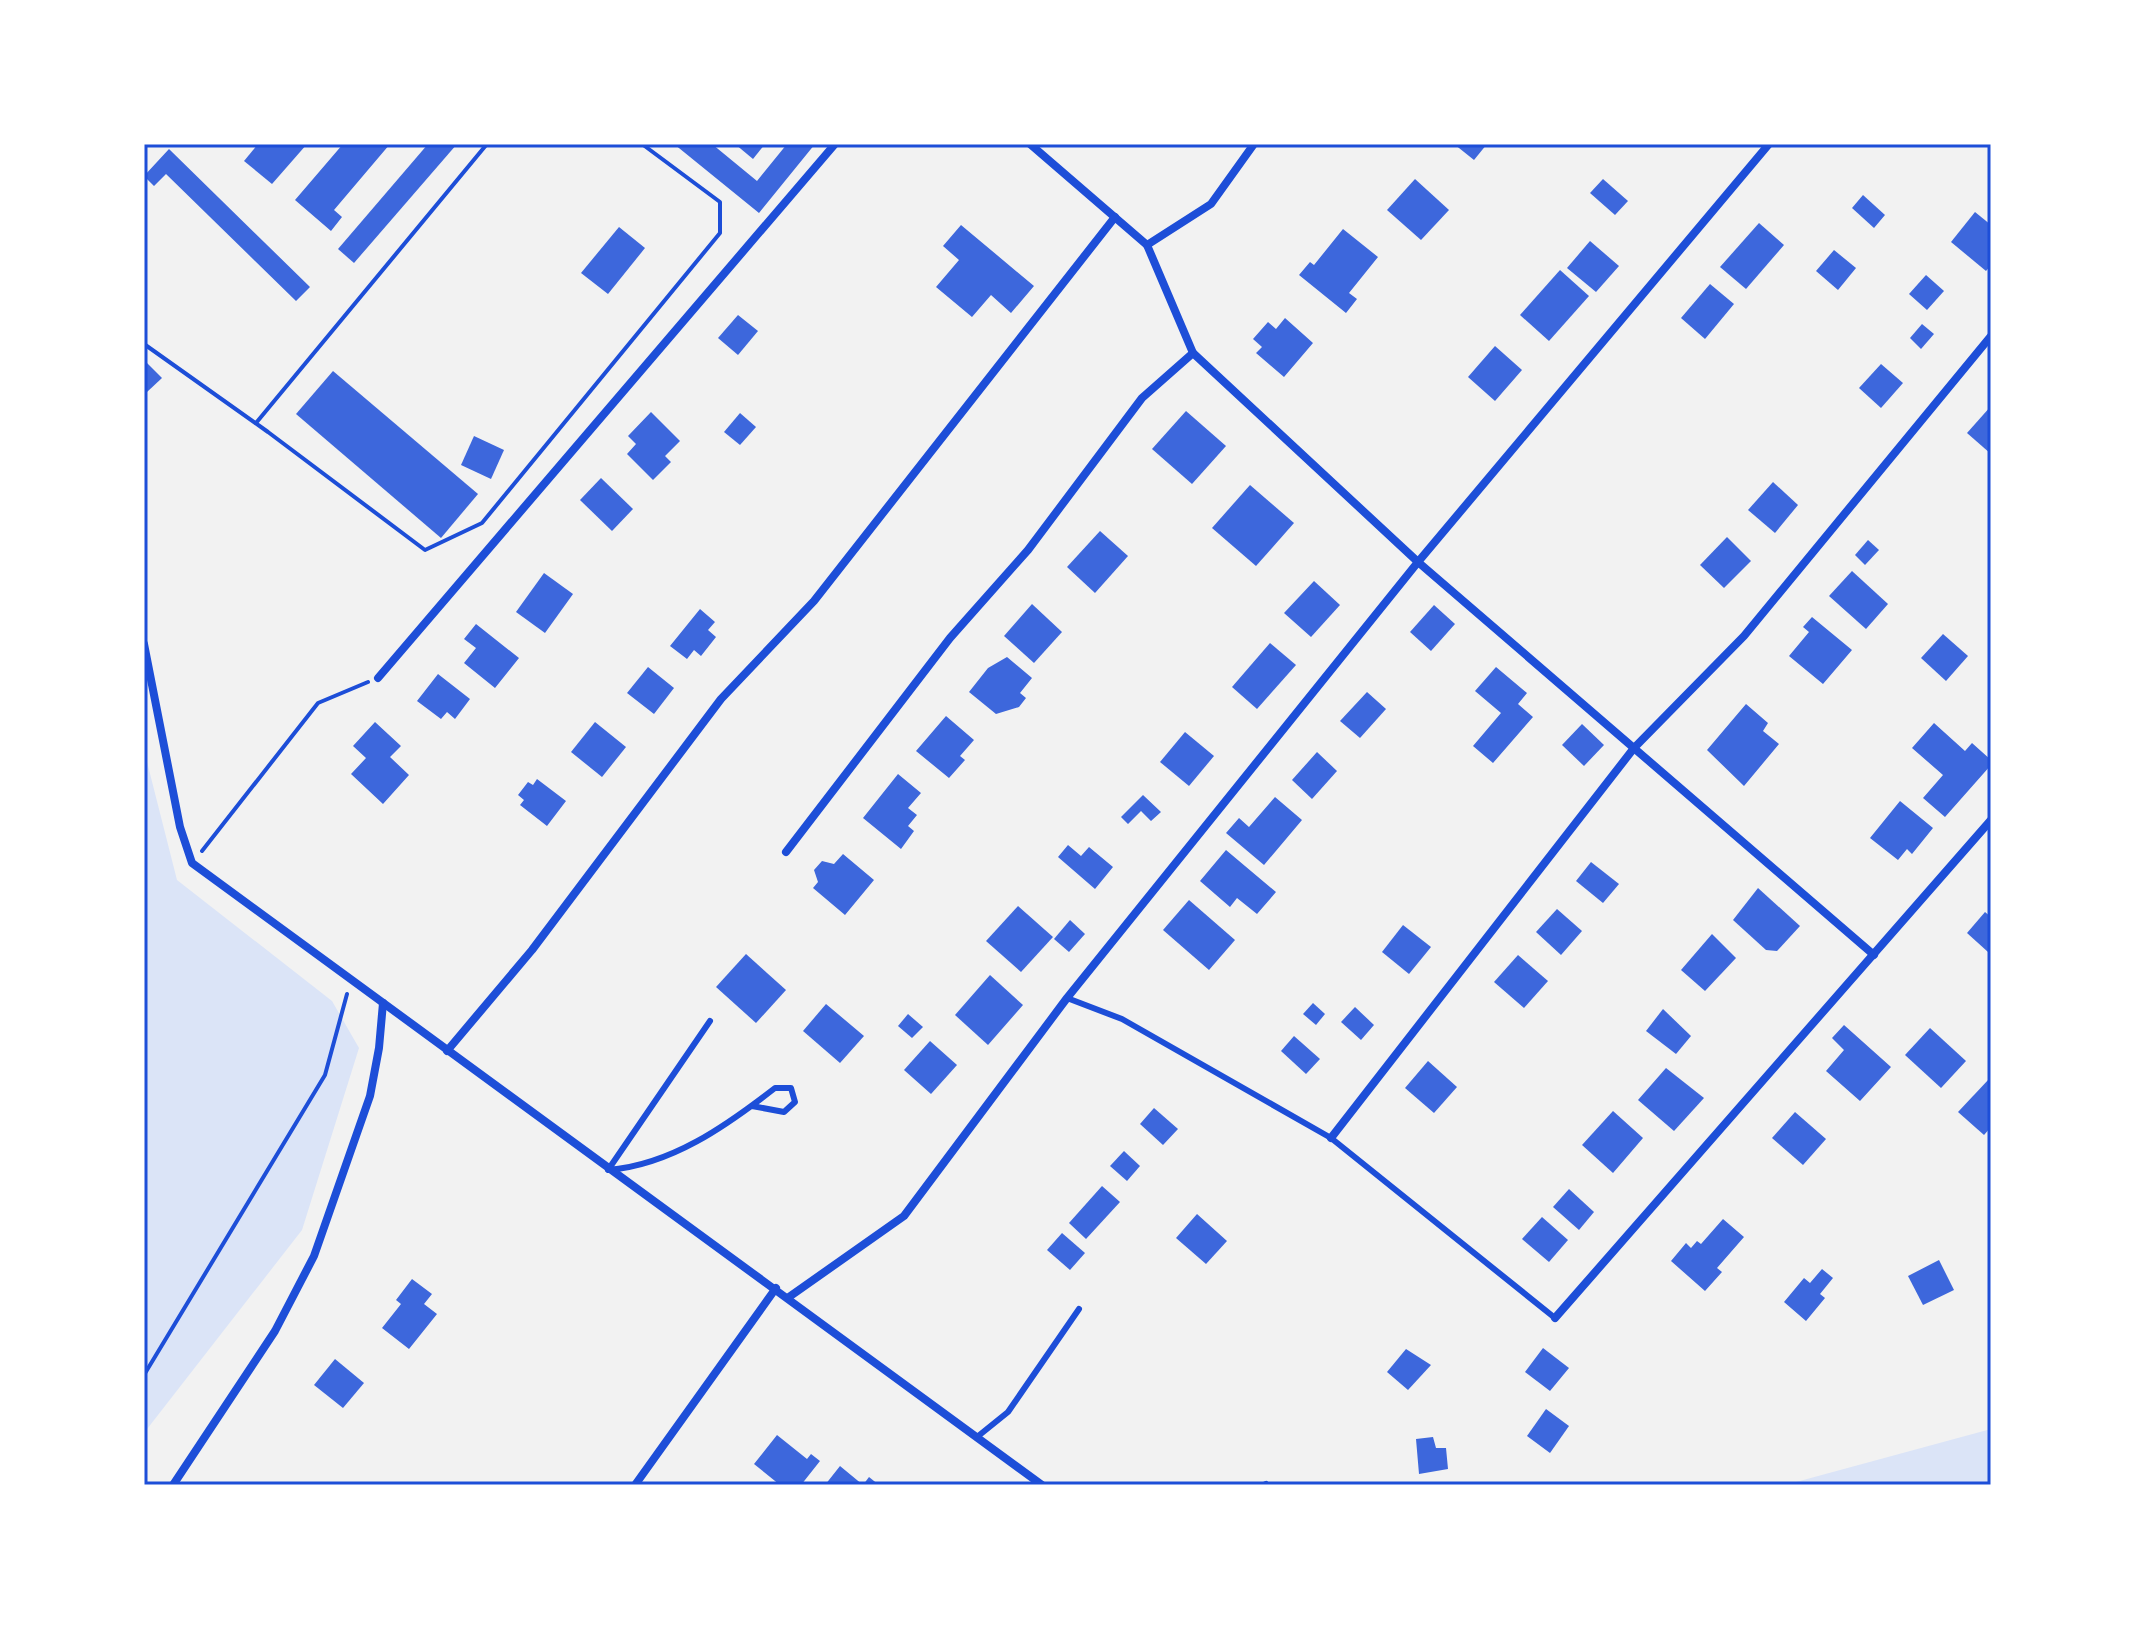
<svg xmlns="http://www.w3.org/2000/svg" width="2135" height="1629" viewBox="0 0 2135 1629" font-family="'Golos Text',sans-serif">
	<rect width="100%" height="100%" fill="#f2f2f2"/>
	<g fill="#dbe4f7">
		<polygon points="144,750 177,880 332,1001 359,1048 302,1230 144,1433"/>
		<polygon points="1991,1429 1991,1485 1785,1485"/>
	</g>
	<g fill="#3d67dc">
		<polygon points="258,144 307,144 272,184 244,161"/>
		<polygon points="343,144 390,144 334,210 342,217 331,231 295,200"/>
		<polygon points="428,144 457,144 354,263 338,249"/>
		<polygon points="674,144 712,144 757,181 787,144 815,144 759,213"/>
		<polygon points="735,144 765,144 753,159"/>
		<polygon points="1454,144 1487,144 1474,160"/>
		<polygon points="169,149 310,287 296,301 166,174 154,186 144,176"/>
		<polygon points="1415,179 1449,210 1421,240 1387,210"/>
		<polygon points="1603,179 1628,201 1615,215 1590,193"/>
		<polygon points="1863,195 1885,215 1874,228 1852,208"/>
		<polygon points="1975,212 1991,225 1991,265 1986,271 1951,242"/>
		<polygon points="1759,223 1784,245 1746,289 1720,267"/>
		<polygon points="961,225 1034,286 1011,313 991,295 972,317 936,287 959,260 943,246"/>
		<polygon points="619,227 645,248 608,294 581,273"/>
		<polygon points="1343,229 1378,257 1349,293 1357,299 1346,313 1299,275 1310,262 1314,265"/>
		<polygon points="1590,241 1619,266 1596,292 1567,268"/>
		<polygon points="1834,250 1856,268 1838,290 1816,271"/>
		<polygon points="1560,270 1589,296 1549,341 1520,315"/>
		<polygon points="1926,275 1944,291 1927,310 1909,294"/>
		<polygon points="1710,284 1734,304 1705,339 1681,318"/>
		<polygon points="738,315 758,331 738,355 718,338"/>
		<polygon points="1285,318 1313,343 1284,377 1256,353 1262,347 1253,339 1268,322 1276,329"/>
		<polygon points="1922,324 1934,334 1921,349 1910,338"/>
		<polygon points="1495,346 1522,370 1495,401 1468,377"/>
		<polygon points="144,360 162,378 147,392 144,389"/>
		<polygon points="1881,364 1903,383 1881,408 1859,388"/>
		<polygon points="333,371 478,494 441,538 296,414"/>
		<polygon points="1991,406 1991,454 1967,433"/>
		<polygon points="1186,411 1226,446 1192,484 1152,449"/>
		<polygon points="651,412 680,441 665,456 671,462 653,480 627,454 636,444 628,436"/>
		<polygon points="740,413 756,427 740,445 724,432"/>
		<polygon points="474,436 504,450 491,479 461,465"/>
		<polygon points="601,478 633,509 612,531 580,500"/>
		<polygon points="1773,482 1798,505 1775,533 1748,510"/>
		<polygon points="1250,485 1294,523 1256,566 1212,528"/>
		<polygon points="1100,531 1128,556 1095,593 1067,567"/>
		<polygon points="1727,537 1751,561 1724,588 1700,565"/>
		<polygon points="1868,540 1879,550 1865,565 1855,555"/>
		<polygon points="1852,571 1888,604 1866,629 1829,596"/>
		<polygon points="544,573 573,594 545,633 516,612"/>
		<polygon points="1314,581 1340,605 1311,637 1284,613"/>
		<polygon points="1032,604 1062,632 1034,663 1004,636"/>
		<polygon points="1434,605 1455,624 1431,651 1410,632"/>
		<polygon points="700,609 715,622 708,630 716,637 701,656 694,650 687,659 670,646"/>
		<polygon points="1812,617 1852,650 1823,684 1789,656 1809,632 1803,627"/>
		<polygon points="476,624 519,658 495,688 464,663 476,648 464,639"/>
		<polygon points="1943,634 1968,656 1946,681 1921,658"/>
		<polygon points="1270,643 1296,665 1257,709 1232,687"/>
		<polygon points="1007,657 1032,678 1020,693 1026,698 1019,707 996,714 969,692 988,668"/>
		<polygon points="648,667 674,688 654,714 627,693"/>
		<polygon points="1496,667 1527,693 1518,704 1533,717 1493,763 1473,746 1501,713 1475,691"/>
		<polygon points="438,674 470,699 455,719 447,712 441,719 417,701"/>
		<polygon points="1367,692 1386,709 1360,738 1340,721"/>
		<polygon points="1746,704 1768,723 1763,731 1779,744 1744,786 1707,750"/>
		<polygon points="946,716 974,740 960,756 965,760 949,778 916,751"/>
		<polygon points="375,722 401,746 390,757 409,775 383,804 351,774 366,758 353,746"/>
		<polygon points="595,722 626,747 602,777 571,752"/>
		<polygon points="1934,723 1965,751 1972,743 1991,760 1991,765 1945,817 1923,798 1943,775 1912,748"/>
		<polygon points="1582,724 1604,745 1584,766 1562,745"/>
		<polygon points="1185,732 1214,756 1189,786 1160,762"/>
		<polygon points="1317,752 1337,771 1312,799 1292,780"/>
		<polygon points="898,774 921,793 908,808 917,815 908,826 914,831 901,849 863,818"/>
		<polygon points="537,779 566,801 547,826 520,805 524,800 518,795 528,782 533,785"/>
		<polygon points="1143,795 1161,812 1151,821 1141,811 1128,824 1121,817"/>
		<polygon points="1275,797 1302,820 1264,865 1226,833 1239,818 1249,827"/>
		<polygon points="1900,801 1933,828 1912,854 1907,849 1898,860 1870,838"/>
		<polygon points="1068,845 1081,856 1089,847 1113,867 1095,889 1058,857"/>
		<polygon points="1226,850 1276,892 1257,914 1237,898 1230,907 1200,881"/>
		<polygon points="843,854 874,880 845,915 813,888 818,882 814,870 822,861 834,864"/>
		<polygon points="1591,862 1619,884 1603,903 1576,881"/>
		<polygon points="1758,888 1800,926 1777,951 1766,950 1733,920"/>
		<polygon points="1189,900 1235,940 1209,970 1163,930"/>
		<polygon points="1018,906 1053,937 1021,972 986,941"/>
		<polygon points="1557,909 1582,931 1561,955 1536,932"/>
		<polygon points="1985,912 1991,917 1988,952 1967,933"/>
		<polygon points="1070,920 1085,934 1069,952 1054,939"/>
		<polygon points="1403,925 1431,947 1409,974 1382,952"/>
		<polygon points="1712,934 1736,958 1705,991 1681,970"/>
		<polygon points="746,954 786,990 756,1023 716,987"/>
		<polygon points="1518,955 1548,981 1524,1008 1494,982"/>
		<polygon points="990,975 1023,1005 988,1045 955,1015"/>
		<polygon points="1313,1003 1325,1014 1316,1025 1303,1014"/>
		<polygon points="826,1004 864,1036 840,1063 803,1031"/>
		<polygon points="1355,1007 1374,1025 1361,1040 1341,1022"/>
		<polygon points="1663,1009 1691,1036 1676,1054 1646,1031"/>
		<polygon points="908,1014 923,1027 912,1038 898,1026"/>
		<polygon points="1844,1025 1891,1067 1860,1101 1826,1071 1844,1050 1832,1038"/>
		<polygon points="1930,1028 1966,1061 1941,1088 1905,1055"/>
		<polygon points="1294,1036 1320,1059 1306,1074 1281,1051"/>
		<polygon points="930,1041 957,1065 931,1094 904,1070"/>
		<polygon points="1428,1061 1457,1087 1434,1113 1405,1088"/>
		<polygon points="1666,1068 1704,1098 1674,1131 1638,1100"/>
		<polygon points="1989,1079 1991,1127 1984,1135 1958,1112"/>
		<polygon points="1154,1108 1178,1129 1163,1145 1140,1124"/>
		<polygon points="1613,1111 1643,1138 1613,1173 1582,1145"/>
		<polygon points="1795,1112 1826,1139 1803,1165 1772,1138"/>
		<polygon points="1124,1151 1140,1166 1127,1181 1110,1166"/>
		<polygon points="1102,1186 1120,1202 1086,1239 1069,1223"/>
		<polygon points="1569,1189 1594,1212 1579,1230 1553,1207"/>
		<polygon points="1197,1214 1227,1241 1206,1264 1176,1238"/>
		<polygon points="1542,1217 1568,1240 1549,1262 1522,1239"/>
		<polygon points="1723,1219 1744,1237 1717,1268 1722,1272 1705,1291 1671,1261 1686,1243 1691,1248 1697,1241 1701,1244"/>
		<polygon points="1062,1233 1085,1253 1070,1270 1047,1250"/>
		<polygon points="1939,1260 1954,1290 1923,1305 1908,1276"/>
		<polygon points="1822,1269 1833,1278 1820,1294 1825,1298 1806,1321 1784,1302 1804,1278 1810,1283"/>
		<polygon points="412,1279 432,1294 424,1304 437,1314 409,1349 382,1328 401,1304 396,1300"/>
		<polygon points="1543,1348 1569,1368 1550,1391 1525,1372"/>
		<polygon points="1406,1349 1431,1365 1408,1390 1387,1372"/>
		<polygon points="335,1359 364,1383 343,1408 314,1385"/>
		<polygon points="1546,1409 1569,1426 1550,1453 1527,1436"/>
		<polygon points="777,1435 807,1459 811,1454 820,1461 801,1485 780,1485 754,1464"/>
		<polygon points="1433,1437 1436,1448 1446,1448 1448,1469 1419,1474 1416,1439"/>
		<polygon points="840,1466 863,1485 869,1477 879,1485 825,1485"/>
	</g>
	<g fill="none" stroke-linecap="round" stroke-linejoin="round">
		<g stroke="#1d4ed8" stroke-width="4">
			<polyline points="144,344 268,432 425,550 482,523 720,233 720,202 642,144"/>
			<polyline points="256,423 487,144"/>
			<polyline points="202,851 318,703 368,682"/>
			<polyline points="144,1375 325,1075 347,994"/>
		</g>
		<g stroke="#1d4ed8" stroke-width="6">
			<polyline points="1067,998 1122,1019 1331,1138 1555,1318"/>
			<path d="M710,1021L608,1170C671,1165 726,1126 775,1088H791L795,1102L784,1112L752,1106"/>
			<polyline points="977,1437 1008,1412 1079,1309"/>
			<polyline points="1264,1485 1266,1484"/>
		</g>
		<g stroke="#1d4ed8" stroke-width="8">
			<polyline points="1030,144 1147,245 1193,353 1418,562 1874,955"/>
			<polyline points="1147,245 1211,204 1254,144"/>
			<polyline points="144,644 180,827 192,863 1042,1485"/>
			<polyline points="378,678 835,144"/>
			<polyline points="786,852 950,638 1028,550 1142,398 1193,353"/>
			<polyline points="447,1051 532,950 721,699 814,601 1115,217"/>
			<polyline points="1331,1138 1634,748 1744,636 1991,336"/>
			<polyline points="789,1297 904,1216 1067,998 1418,562 1769,144"/>
			<polyline points="1555,1318 1991,820"/>
			<polyline points="173,1485 275,1331 314,1256 370,1096 379,1048 383,1003"/>
			<polyline points="635,1485 776,1288"/>
		</g>
	</g>
	<rect width="2135" height="1629" fill="none" stroke="#ffffff" stroke-width="292"/>
	<rect x="146" y="146" width="1843" height="1337" fill="none" stroke="#1d4ed8" stroke-width="3"/>
</svg>
